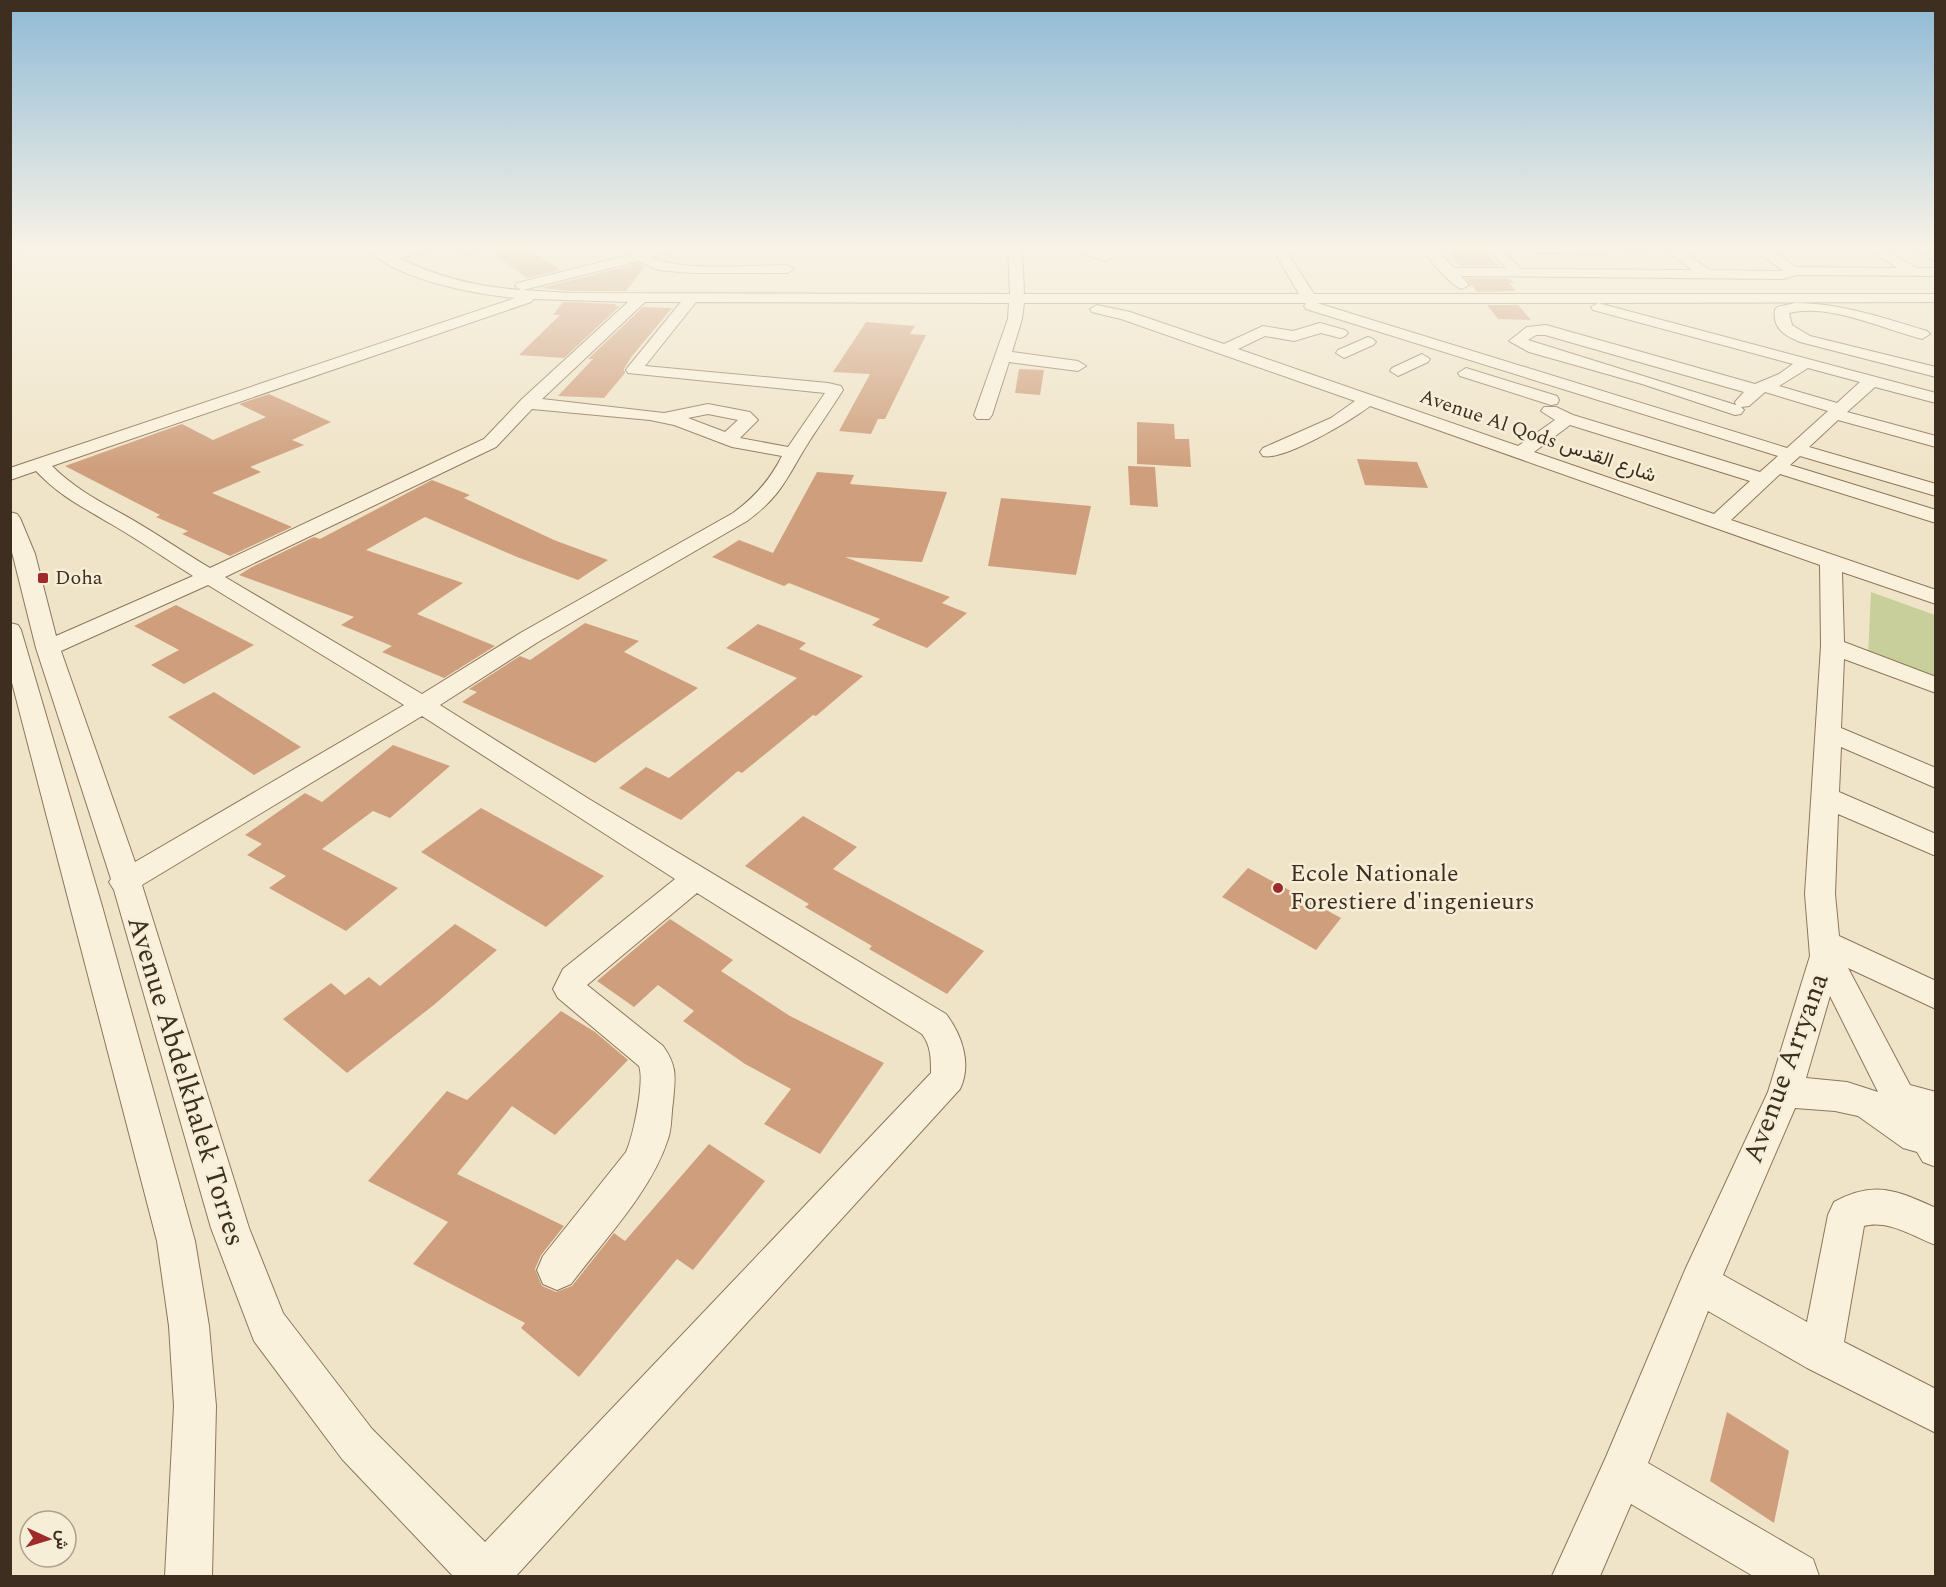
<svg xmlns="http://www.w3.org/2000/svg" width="1946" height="1587" viewBox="0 0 1946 1587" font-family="Spectral,Vazirmatn,serif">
	<rect width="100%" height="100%" fill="#f0e4c8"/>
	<polygon fill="#c9cf9b" points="1871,592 1935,615 1935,681 1868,656"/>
	<g fill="#cf9f7d">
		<polygon points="522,246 561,270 527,278 492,253"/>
		<polygon points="1444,246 1475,246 1479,250 1484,250 1498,266 1460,266"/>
		<polygon points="639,263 645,266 626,291 570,291 541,288"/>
		<polygon points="1466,278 1510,279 1514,283 1509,283 1516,291 1477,292"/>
		<polygon points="563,302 616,304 615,306 620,306 564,358 519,355 560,315 553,315"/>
		<polygon points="1487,305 1518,305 1531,320 1498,319"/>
		<polygon points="643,307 672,308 632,356 624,369 625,373 604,398 558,396 593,359 588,359"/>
		<polygon points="866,322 915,326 910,334 926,335 885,419 878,419 871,434 839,431 870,374 833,372"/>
		<polygon points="1019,369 1044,370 1040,395 1015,393"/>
		<polygon points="269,394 331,422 292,440 304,445 250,467 261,472 212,493 292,527 230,556 182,534 188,531 156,517 160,515 65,466 182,424 213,440 266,417 239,404"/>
		<polygon points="1137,422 1174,424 1175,439 1189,439 1191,467 1137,464"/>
		<polygon points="1357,459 1417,462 1428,488 1365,485"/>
		<polygon points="1128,466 1155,467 1158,507 1130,505"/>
		<polygon points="817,472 854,475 850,484 947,492 922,562 845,557 950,597 942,603 967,613 927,648 872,625 880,619 789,583 784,586 712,557 739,540 773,553"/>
		<polygon points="432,480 470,495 464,498 554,540 608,560 578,580 517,557 425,517 366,550 463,583 417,614 495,646 444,678 382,652 392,646 341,625 354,617 239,575 252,567 314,537 320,539"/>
		<polygon points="1001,498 1091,506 1076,575 988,566"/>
		<polygon points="176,605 254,645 184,684 151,665 179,650 134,626"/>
		<polygon points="585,623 639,641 624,652 698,688 595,763 462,702 477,692 469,689 520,656 530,660"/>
		<polygon points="758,624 806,643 799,649 863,676 816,716 813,715 742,773 738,771 681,820 619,788 646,767 669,778 797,678 726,648"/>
		<polygon points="214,692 301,747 254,775 168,717"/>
		<polygon points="393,745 450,766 390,818 373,811 322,849 398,888 346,931 269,888 286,876 247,855 262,844 245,835 305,793 322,802"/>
		<polygon points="481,808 604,876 546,927 421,852"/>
		<polygon points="803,816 857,847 833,869 984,951 947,994 869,949 872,946 805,907 809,904 745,866"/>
		<polygon points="1248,868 1341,918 1316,950 1222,897"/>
		<polygon points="670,919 733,960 721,971 790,1016 884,1063 820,1154 764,1124 791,1089 745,1064 683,1021 694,1011 658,985 634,1007 597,981"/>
		<polygon points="455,924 497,950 435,1004 347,1073 283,1019 331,983 345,995 369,977 380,986"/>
		<polygon points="561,1011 595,1032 628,1060 555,1135 512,1106 457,1174 564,1226 541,1255 535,1269 542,1286 556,1292 572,1286 614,1233 625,1241 709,1144 765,1181 693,1270 677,1259 579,1377 521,1328 525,1323 413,1264 448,1222 368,1181 447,1091 467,1100"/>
		<polygon points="1727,1412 1789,1451 1774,1523 1710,1481"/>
	</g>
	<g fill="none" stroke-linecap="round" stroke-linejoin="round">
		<defs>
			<g id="minor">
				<polygon points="10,246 19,251 17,254 10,255"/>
				<polygon points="66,246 81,246 80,249 72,250"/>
				<path d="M364,246H379L389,252L417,246H440L439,249L399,258C438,277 477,287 521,290L515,286L517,283L665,246H687L686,249L652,257C679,272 754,265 787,265L794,269L787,273H692L658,270L639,261L523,290L570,293L1010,294L1008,247L1024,246L1022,249L1024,294H1299L1271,246H1283L1314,294H1936V302L1598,303L1936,393V403L1875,387L1847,412L1936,436V447L1838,420L1809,447L1936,484V496L1800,456L1790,465L1936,510V523L1780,474L1731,520L1936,590V604L1842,572L1844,642L1936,677V693L1844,659L1841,728L1936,768V788L1841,747L1839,792L1936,834V856L1838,814L1835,894L1839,936L1936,981V1009L1848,968L1910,1085L1936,1092V1167L1923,1162L1917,1152L1903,1148L1858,1116L1835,1111L1795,1108L1723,1275L1807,1322L1828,1215L1834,1202C1874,1180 1896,1190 1936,1208V1245C1914,1237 1888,1219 1864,1226L1844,1342L1936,1389V1433L1807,1368L1708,1311L1648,1463L1813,1559L1819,1576H1753L1631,1504L1600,1576H1552L1606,1457L1685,1270L1768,1092L1810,956L1805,894L1821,646L1820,565L1370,406C1352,420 1284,461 1263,456L1260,452L1263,448L1331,418L1355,401L1121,319L1092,312L1090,309L1097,305L1130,312L1224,344L1263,326L1293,331L1320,323L1345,330L1348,333L1345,336L1340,338L1321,333L1294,341L1265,336L1238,349L1518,446L1555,420L1541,411L1544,407H1556L1573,415L1760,472L1778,456L1306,309L1304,306L1306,303H1024L1022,319L1012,352L1078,361L1086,366L1078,371L1009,362L992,415L989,419H977L974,415L1008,319L1009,303L696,302L645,366L828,383L841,386L843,390C830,411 815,431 802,453C784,484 777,499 747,521L538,642L440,705L589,799L946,1014C962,1035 972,1064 960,1089L516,1576H453L342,1459L254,1341L211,1228L114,890L109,882L111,879L36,648L10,544V512L17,514L20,518L35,554L56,636L193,576C166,559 139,540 111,524C81,506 61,497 36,471L10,480V468L515,298C473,294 392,279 364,246ZM533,299L628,302L522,399L484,439L210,568C181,551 153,531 124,515C97,500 74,488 52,466L531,302ZM645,302H681L628,367L626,370L628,373L825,393L788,447L740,438L758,420L750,412L708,404L664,413L542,399ZM1317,303H1598L1591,307L1593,310L1793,364L1779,374L1755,384L1546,325L1527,327L1509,341L1529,352L1642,384L1735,415L1741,414L1744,410L1741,407L1749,406L1765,392L1828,411L1787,448ZM1536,335H1545L1744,392L1735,402L1736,405L1528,340ZM1808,368L1860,382L1837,403L1779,386ZM532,409L650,420L674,425L732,447L782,456C770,480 755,497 733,513L522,632L422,694L225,577L496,447ZM708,414L738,420L725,432L688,418ZM1570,425L1750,481L1714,514L1534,452ZM208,585L404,705L135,862L61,651ZM422,716L675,879L563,969L553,989L558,998L639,1066C645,1081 633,1137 626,1152L543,1256L537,1270L543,1284L557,1290L571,1284C604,1240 651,1192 668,1139C672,1128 671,1114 673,1102C675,1078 678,1067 663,1046L587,985L697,893L922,1034C931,1046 931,1058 931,1073L485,1542L372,1429L283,1313L249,1228L142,885ZM1830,996L1878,1092L1847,1082L1806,1078Z"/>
				<polygon points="456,246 470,246 475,251 473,254 463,254"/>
				<polygon points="912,246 933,246 932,249 918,250"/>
				<polygon points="1066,246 1085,246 1111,254 1113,257 1106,261 1067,249"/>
				<path d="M1420,246H1433L1454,268H1506L1485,246H1498L1521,269L1692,270L1661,246H1675L1710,270L1784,271L1757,252L1755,249L1758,246H1779L1772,250L1796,267L1898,268L1862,246H1878L1917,268H1936V276L1797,275L1783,279L1461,276L1469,285L1462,289C1451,286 1427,257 1420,246Z"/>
				<polygon points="1530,246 1659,246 1661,248 1654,252 1534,253 1527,249"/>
				<path d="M1806,246H1846C1838,253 1814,253 1806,246Z"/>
				<polygon points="1907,246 1923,246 1936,252 1936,262"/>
				<path d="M1795,303C1841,303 1884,318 1927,331L1930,334L1922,339C1883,329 1829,303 1789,313L1792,325L1810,336L1936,367V377L1800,342C1785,336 1772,328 1775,310L1777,307Z"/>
				<polygon points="1368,337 1373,339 1376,342 1373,345 1344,358 1336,353 1338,350"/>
				<polygon points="1422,354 1430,359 1428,362 1398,376 1390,371 1392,368"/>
				<polygon points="1466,368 1557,396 1559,400 1557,404 1551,405 1460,376 1458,373"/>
				<polygon points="10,623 18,625 21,630 102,906 195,1241 209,1326 216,1406 212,1576 165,1576 174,1406 169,1326 157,1241 10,675"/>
			</g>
		</defs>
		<use href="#minor" stroke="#8d765c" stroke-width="2"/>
		<use href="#minor" fill="#faf1dc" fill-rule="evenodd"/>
	</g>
	<linearGradient id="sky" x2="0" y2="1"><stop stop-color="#8fbad6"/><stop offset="0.53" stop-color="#f8f3e6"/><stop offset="1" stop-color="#f8f3e6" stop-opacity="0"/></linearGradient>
	<rect width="1946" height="468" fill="url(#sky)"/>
	<g fill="#9e2a2b" stroke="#f7eed8" stroke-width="2">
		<rect x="37" y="572" width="12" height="12" rx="3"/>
		<circle cx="1278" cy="888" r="6"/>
	</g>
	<g text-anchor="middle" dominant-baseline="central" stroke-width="5" stroke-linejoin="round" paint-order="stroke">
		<g font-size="20" fill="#3d2e20" stroke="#f7eed8">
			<text transform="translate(1538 436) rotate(19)">Avenue Al Qods شارع القدس</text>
		</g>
		<g font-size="20" fill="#3d2e20" stroke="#f7eed8" text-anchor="start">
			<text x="55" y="578">Doha</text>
		</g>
		<g font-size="24" fill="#3d2e20" stroke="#f7eed8" text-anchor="start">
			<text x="1290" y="874">Ecole Nationale<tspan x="1290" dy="28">Forestiere d'ingenieurs</tspan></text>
		</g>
		<g font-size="28" fill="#3d2e20" stroke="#f7eed8">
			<text transform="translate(1786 1068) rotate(-70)">Avenue Arryana</text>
			<text transform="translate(186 1081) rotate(73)">Avenue Abdelkhalek Torres</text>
		</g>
	</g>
	<rect width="1946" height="1587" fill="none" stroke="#3d2e20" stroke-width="24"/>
	<g transform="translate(48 1539) rotate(94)"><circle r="28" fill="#f7eed8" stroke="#ada18e" stroke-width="1.5"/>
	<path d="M0-4.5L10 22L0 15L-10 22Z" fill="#9e2a2b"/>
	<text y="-9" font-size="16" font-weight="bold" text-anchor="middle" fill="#3d2e20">ش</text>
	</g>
</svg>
